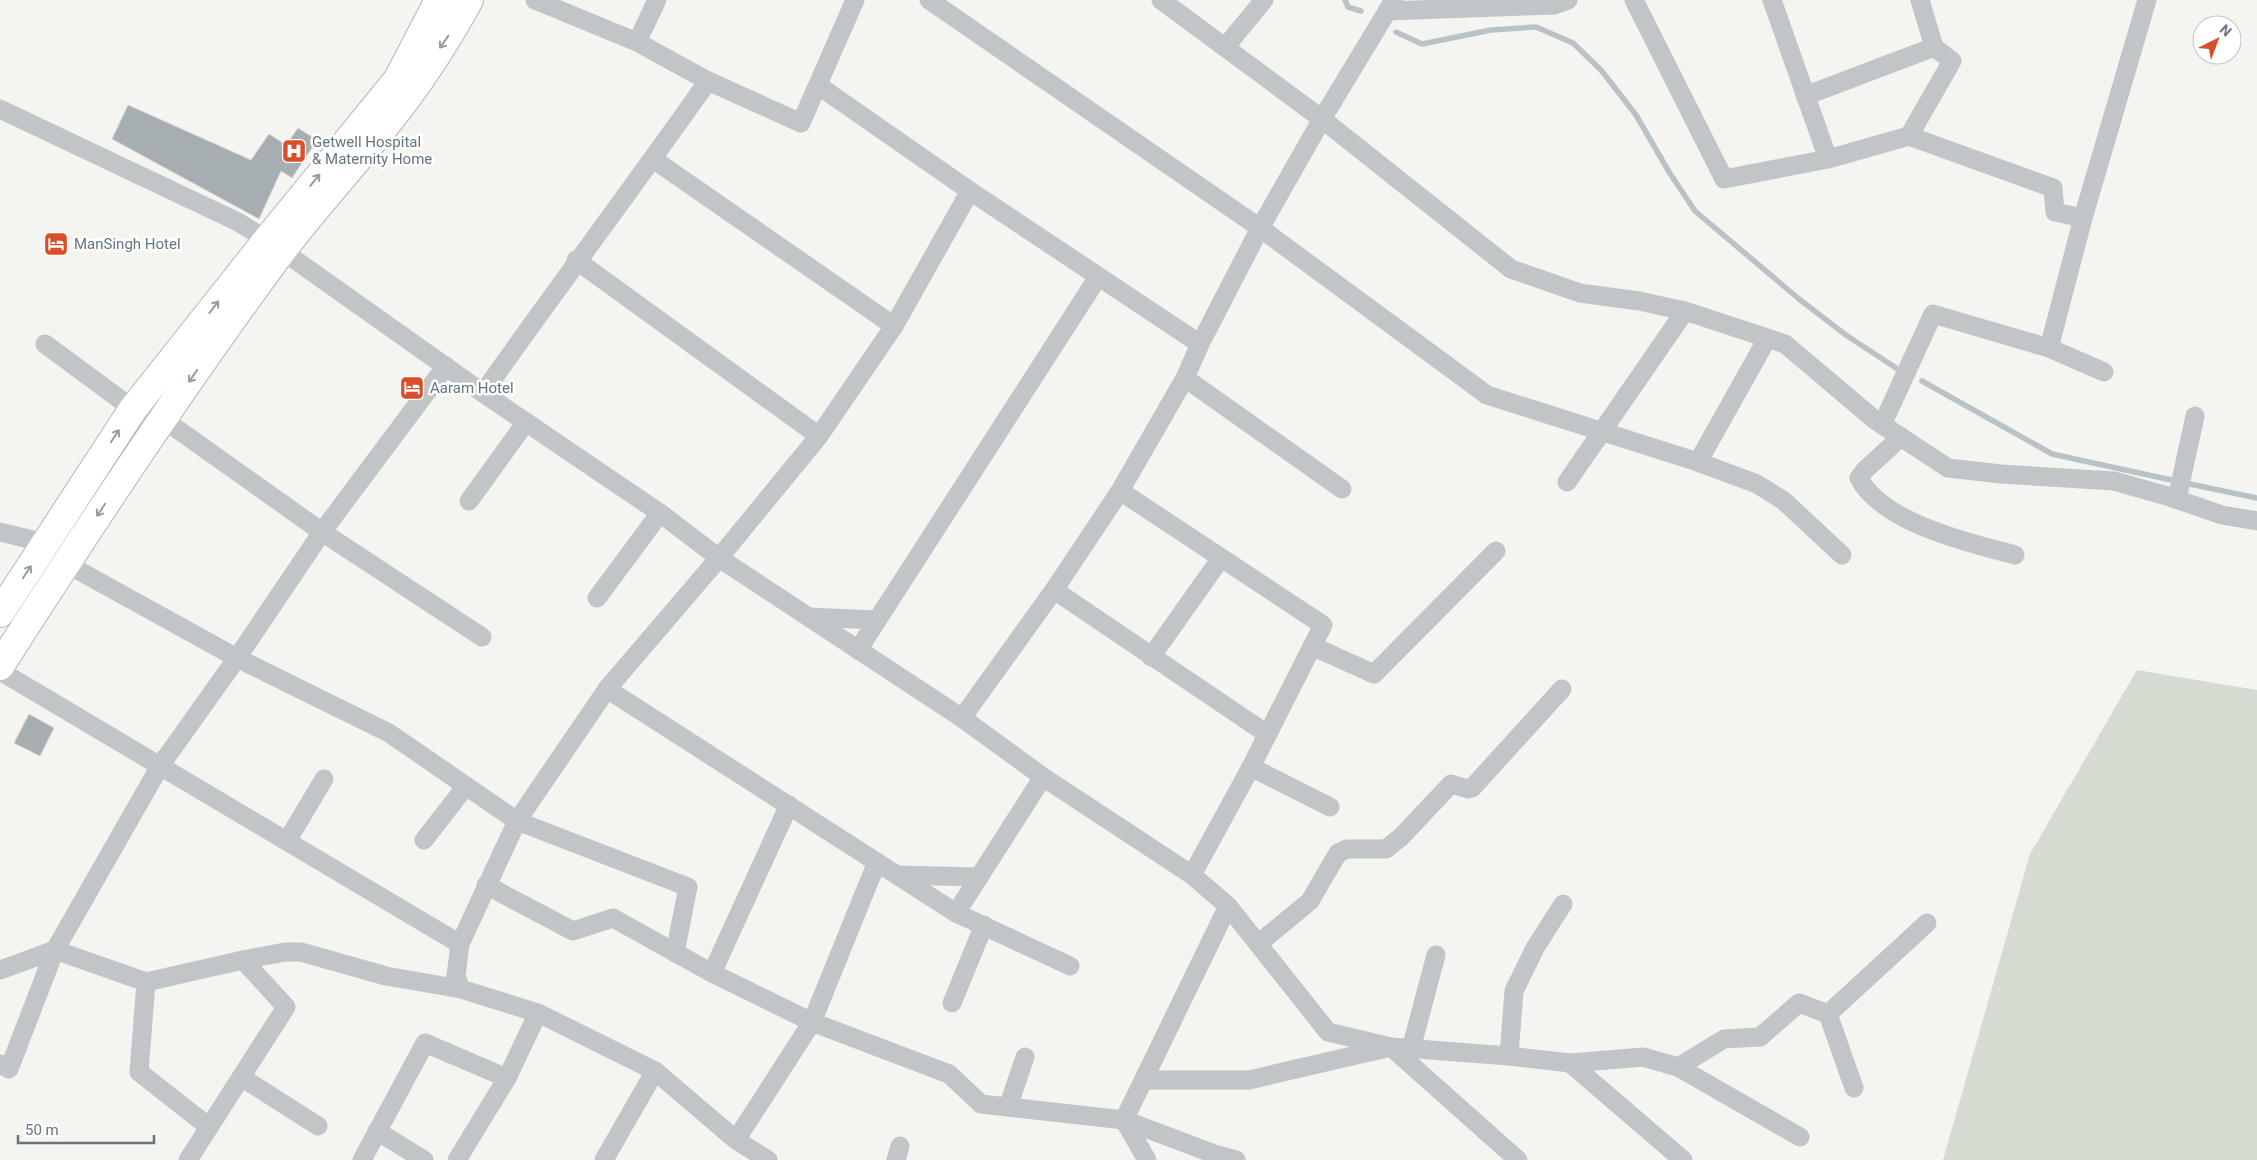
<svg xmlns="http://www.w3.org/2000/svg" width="2257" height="1160" viewBox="0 0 2257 1160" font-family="Roboto,sans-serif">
	<rect width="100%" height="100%" fill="#f4f4f0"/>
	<polygon fill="#d5dbd1" points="2137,670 2257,690 2257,1160 1943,1160 2030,854"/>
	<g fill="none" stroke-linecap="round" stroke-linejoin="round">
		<g stroke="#b9c3c7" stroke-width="5.5">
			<polyline points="1345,0 1348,7 1361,11"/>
			<polyline points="1396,32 1422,44 1491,30 1536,27 1573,43 1601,70 1636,115 1669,172 1695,211 1799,299 1846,335 1899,370"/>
			<polyline points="1922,381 2052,454 2176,481"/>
			<polyline points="2185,483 2257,498"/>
		</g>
	</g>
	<g fill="#a6aeb2" stroke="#d5d5d3">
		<polygon points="128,105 251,160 269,134 286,145 298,128 317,140 292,178 281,171 259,219 112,139"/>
		<polygon points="29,714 54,728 40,756 14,743"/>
	</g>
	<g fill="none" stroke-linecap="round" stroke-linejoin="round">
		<defs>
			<g id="secondary">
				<polyline points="0,613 133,409 267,240 398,79 439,0"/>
				<path d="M0,666C90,525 182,386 281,252C314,209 351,168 385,126C416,88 446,42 469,0"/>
			</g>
		</defs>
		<use href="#secondary" stroke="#b2b7ba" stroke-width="30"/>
		<g stroke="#c2c5c8" stroke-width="19">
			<polyline points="535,0 637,42 708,81 801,123 855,0"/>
			<polyline points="929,0 1260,228 1487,395 1698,462 1757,484 1784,501 1842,555"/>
			<polyline points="1161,0 1322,119 1511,269 1580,293 1639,301 1685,311 1785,344 1875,420 1948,468 2001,474 2114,481 2167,496 2222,515 2257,521"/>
			<polyline points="1634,0 1724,179 1828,159 1909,136"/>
			<polyline points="1772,0 1828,159"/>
			<polyline points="1920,0 1934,47 1952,61 1909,136 2053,188 2055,212 2083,218"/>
			<polyline points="1387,11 1554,5 1568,0"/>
			<polyline points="637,42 657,0"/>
			<polyline points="1226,46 1264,0"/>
			<polyline points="819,86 970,191 1200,344"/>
			<polyline points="1805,96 1934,47"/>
			<polyline points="0,109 238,222 267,240 483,393 660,513 719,558 962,718 1043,777 1192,875 1228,906 1328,1032 1391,1047 1518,1160"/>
			<polyline points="653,159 894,326"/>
			<polyline points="576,260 819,436"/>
			<polyline points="45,344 133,409"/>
			<polyline points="2049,348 2083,218 2147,0"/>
			<polyline points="446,366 322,532 237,658 389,733 517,821 688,887 675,953"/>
			<polyline points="1185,378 1342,489"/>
			<path d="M483,393C557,288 634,186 708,81"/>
			<polyline points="163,419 322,532 482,637"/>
			<polyline points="1882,425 1933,314 2049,348 2104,372"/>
			<path d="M1901,437L1865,470L1859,478C1882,523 1970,543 2015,555"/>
			<polyline points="1698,462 1767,339"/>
			<polyline points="1567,482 1685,311"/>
			<polyline points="1120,491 1323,625 1251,767 1192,875"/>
			<polyline points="2177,499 2195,416"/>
			<polyline points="469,501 526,422"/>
			<polyline points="0,532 45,543"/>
			<polyline points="1054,590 1267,734"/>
			<polyline points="597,598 660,513"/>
			<polyline points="809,617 877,620"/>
			<polyline points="1312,646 1374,674 1496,551"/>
			<polyline points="858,650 1098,277"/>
			<polyline points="1151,657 1221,558"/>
			<polyline points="0,671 460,944"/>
			<polyline points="607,689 956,913 1070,966"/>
			<polyline points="962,718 1054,590 1120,491 1185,378 1200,344 1260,228 1322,119 1394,0"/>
			<polyline points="1251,767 1330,807"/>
			<polyline points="424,840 466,786"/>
			<polyline points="287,841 324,779"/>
			<polyline points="898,875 979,877"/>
			<polyline points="486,885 573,931 613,918 712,973 812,1022 949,1074 981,1104 1124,1120 1214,1154 1236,1160"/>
			<polyline points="956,913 1043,777"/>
			<polyline points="1258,944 1310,901 1338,853 1347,849 1386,849 1401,837 1451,784 1468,789 1472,788 1562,689"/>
			<polyline points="0,970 55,950 146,982 243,960 285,952 301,952 386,976 461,989 538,1013 655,1071 736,1140 768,1160"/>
			<polyline points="712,973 789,805"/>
			<polyline points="146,982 139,1072 209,1127"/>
			<polyline points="461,989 456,976 460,944 517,821 607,689 719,558 819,436 894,326 970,191"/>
			<polyline points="952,1003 984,925"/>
			<polyline points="1828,1014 1927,923"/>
			<polyline points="1411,1049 1436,955"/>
			<polyline points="1509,1056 1514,991 1535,948 1563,904"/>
			<polyline points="1570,1063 1683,1160"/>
			<polyline points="0,1064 9,1069 55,950 160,766 237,658 65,563"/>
			<polyline points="1678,1067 1724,1039 1760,1037 1799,1003 1828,1014 1854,1088"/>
			<polyline points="241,1077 318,1126"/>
			<polyline points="1144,1080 1249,1080 1391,1047 1509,1056 1570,1063 1643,1057 1678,1067 1800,1137"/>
			<polyline points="1008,1107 1025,1057"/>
			<polyline points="377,1131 424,1160"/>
			<polyline points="736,1140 812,1022 877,862"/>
			<polyline points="188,1160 286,1007 243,960"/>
			<polyline points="362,1160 425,1043 507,1078"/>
			<polyline points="457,1160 507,1078 538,1013"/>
			<polyline points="604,1160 655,1071"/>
			<polyline points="896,1160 900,1146"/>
			<polyline points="1147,1160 1124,1120 1228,906"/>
		</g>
		<use href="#secondary" stroke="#fff" stroke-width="28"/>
	</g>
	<defs><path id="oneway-shaft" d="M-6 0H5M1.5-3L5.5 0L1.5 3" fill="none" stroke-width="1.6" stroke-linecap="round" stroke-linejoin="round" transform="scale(1.25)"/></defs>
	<g stroke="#929ea6">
		<use href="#oneway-shaft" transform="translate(444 42) rotate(125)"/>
		<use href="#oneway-shaft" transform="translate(315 180) rotate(-51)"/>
		<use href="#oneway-shaft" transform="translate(214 307) rotate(-52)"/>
		<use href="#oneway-shaft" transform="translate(193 376) rotate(125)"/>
		<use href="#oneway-shaft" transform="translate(115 436) rotate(-57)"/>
		<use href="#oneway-shaft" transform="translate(101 510) rotate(124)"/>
		<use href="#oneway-shaft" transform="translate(27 572) rotate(-57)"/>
	</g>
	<defs>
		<symbol id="hospital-square" viewBox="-11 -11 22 22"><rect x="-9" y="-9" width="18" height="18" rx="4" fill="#da4f2a" stroke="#fff"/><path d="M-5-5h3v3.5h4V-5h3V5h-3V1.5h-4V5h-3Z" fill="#fff"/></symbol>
		<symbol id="hotel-square" viewBox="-11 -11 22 22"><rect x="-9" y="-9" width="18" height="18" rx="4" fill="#da4f2a" stroke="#fff"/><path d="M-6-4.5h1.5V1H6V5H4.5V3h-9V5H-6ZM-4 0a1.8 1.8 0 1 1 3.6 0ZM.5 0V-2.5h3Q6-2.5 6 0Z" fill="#fff"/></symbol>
	</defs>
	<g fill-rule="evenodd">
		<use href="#hospital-square" x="280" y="137" width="28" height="28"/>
		<use href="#hotel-square" x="42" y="230" width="28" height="28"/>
		<use href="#hotel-square" x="398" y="374" width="28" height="28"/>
	</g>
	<g text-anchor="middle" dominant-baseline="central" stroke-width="5" stroke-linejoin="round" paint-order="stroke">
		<g font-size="15" fill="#647480" stroke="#fff" text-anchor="start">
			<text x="312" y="142">Getwell Hospital<tspan x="312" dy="17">&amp; Maternity Home</tspan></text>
			<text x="74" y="244">ManSingh Hotel</text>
			<text x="430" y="388">Aaram Hotel</text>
		</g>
	</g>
	<g transform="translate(2217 40) rotate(42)"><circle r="24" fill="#ffffff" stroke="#c1c7cc"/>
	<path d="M0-4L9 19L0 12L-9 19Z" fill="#da4f2a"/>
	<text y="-8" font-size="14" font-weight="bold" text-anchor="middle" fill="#647480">N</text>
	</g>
	<path d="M18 1135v8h136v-8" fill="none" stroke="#647480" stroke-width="2.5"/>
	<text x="25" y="1135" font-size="15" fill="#647480" stroke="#ffffff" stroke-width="4" paint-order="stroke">50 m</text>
</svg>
